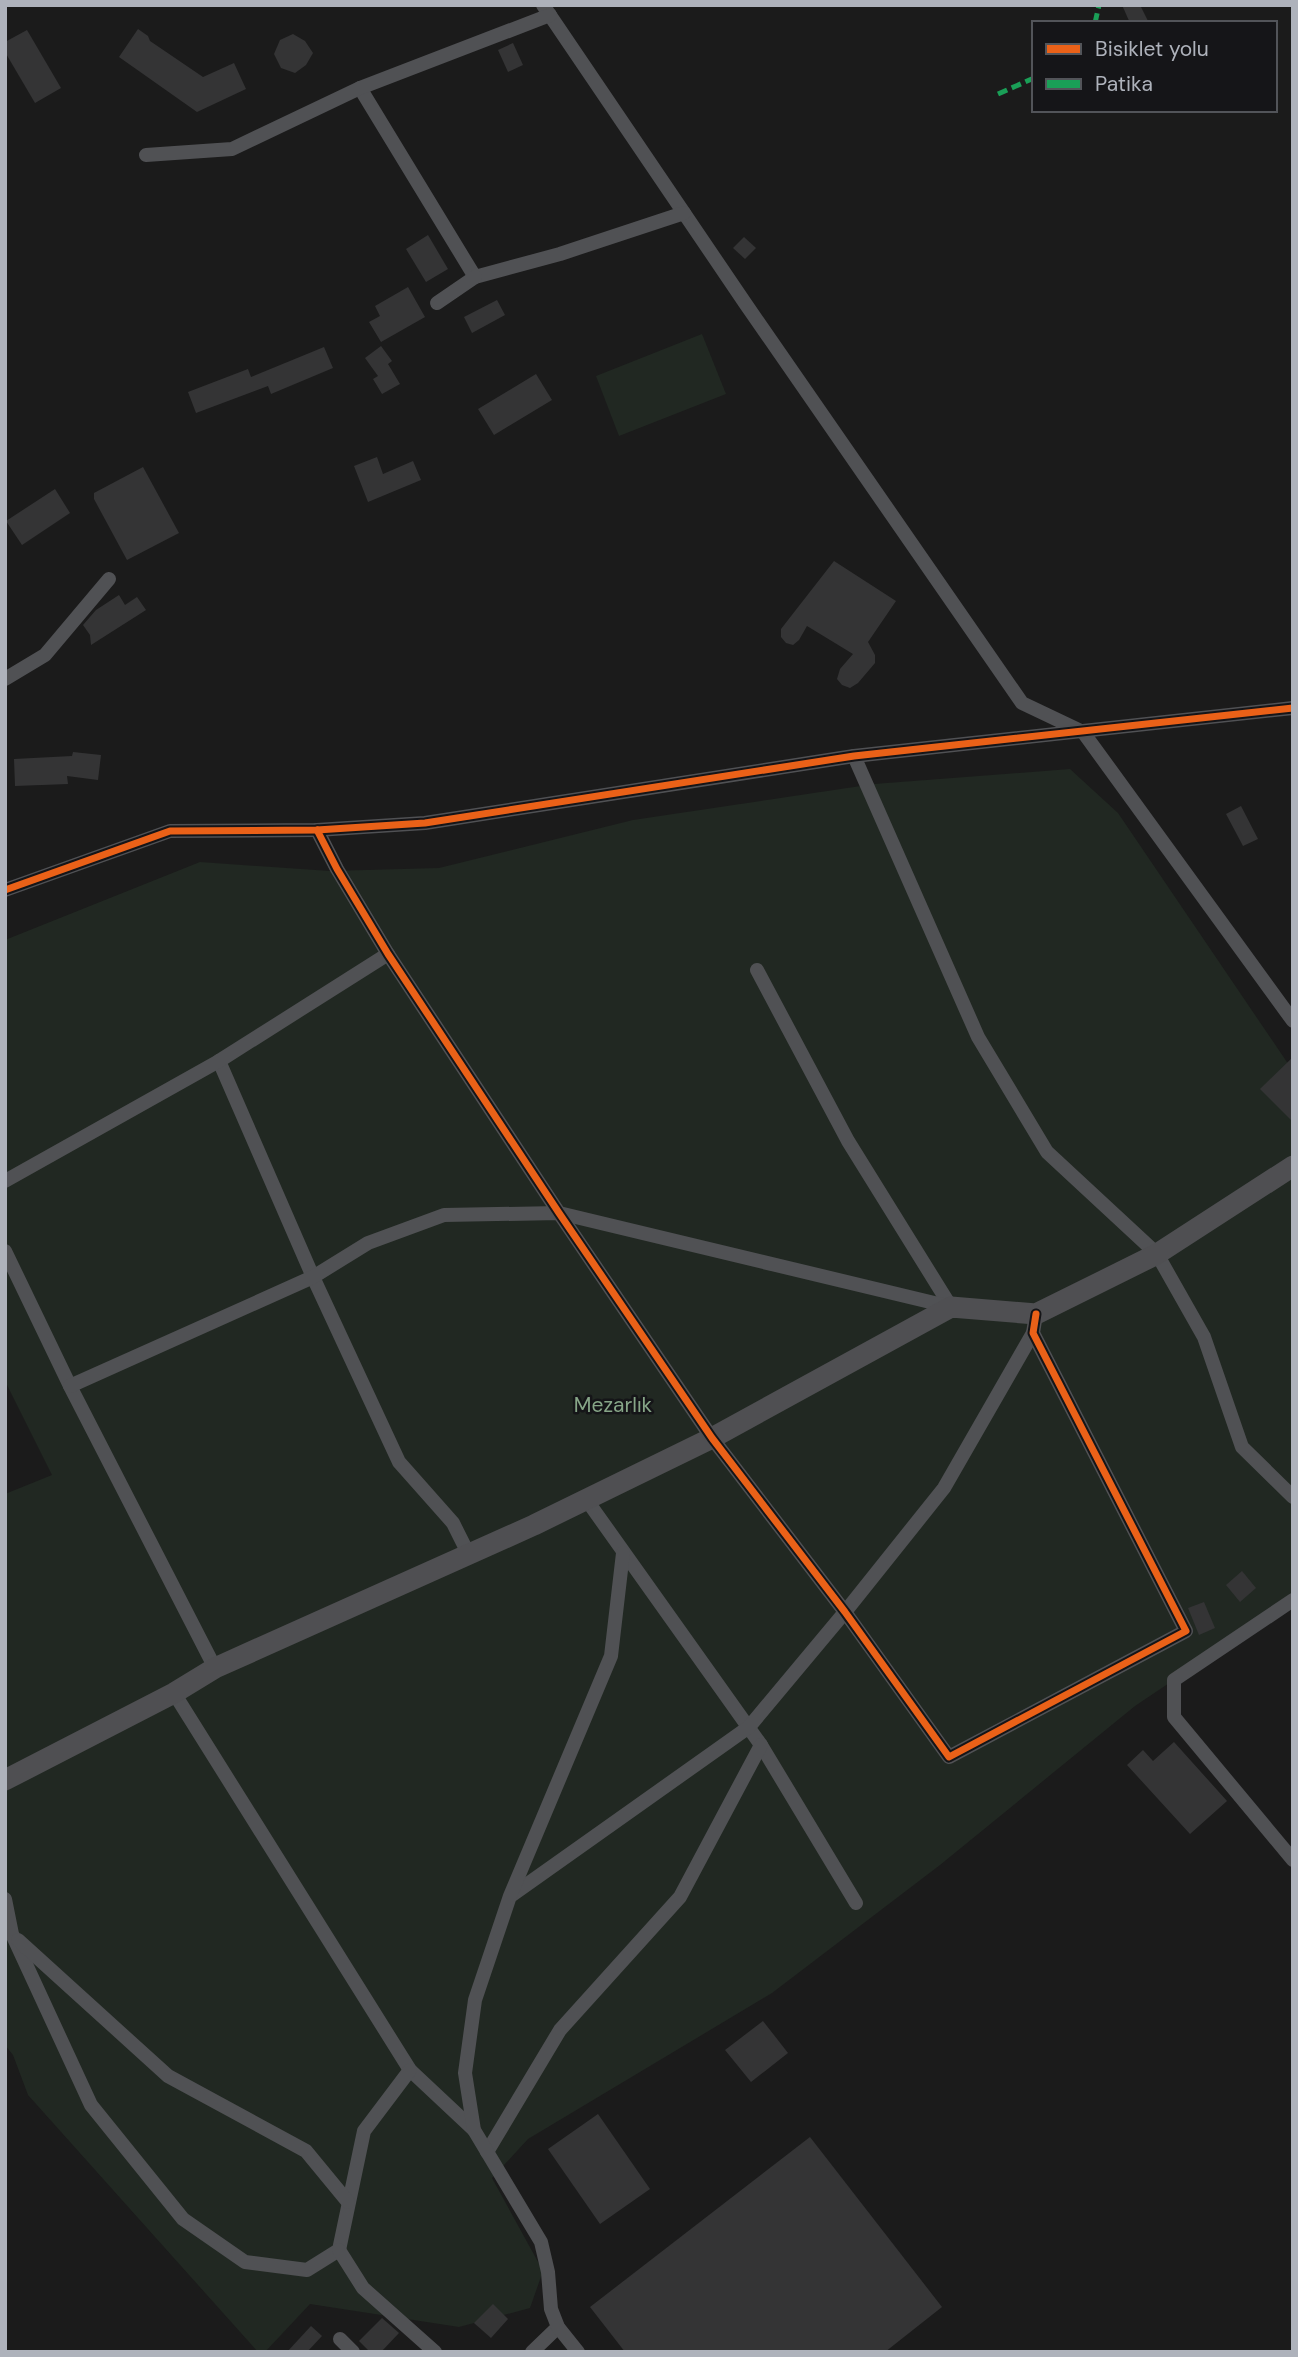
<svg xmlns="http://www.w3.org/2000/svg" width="1298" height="2357" viewBox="0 0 1298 2357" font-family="'DM Sans',sans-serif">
	<rect width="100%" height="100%" fill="#1b1b1b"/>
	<g fill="#212822">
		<polygon points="702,334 726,394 619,436 596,376"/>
		<polygon points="1070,769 1118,813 1293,1071 1293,1600 1135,1706 940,1865 772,1993 528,2139 492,2178 543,2271 530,2308 459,2327 310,2304 265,2352 258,2352 28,2095 13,2055 5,2045 5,1494 52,1475 5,1381 5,940 200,862 330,871 439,868 633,820 874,784"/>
	</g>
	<g fill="#343435">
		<polygon points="1122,5 1140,5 1149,23 1130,23"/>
		<polygon points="138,29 148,36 150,41 203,77 234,63 246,89 197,112 119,57"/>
		<polygon points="27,30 61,88 35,103 5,52 5,42"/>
		<polygon points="293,34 305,41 313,53 306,65 295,73 281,68 274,54 280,40"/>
		<polygon points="513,43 523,65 508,72 498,50"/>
		<polygon points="428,235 448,269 426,282 406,249"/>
		<polygon points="744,237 756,248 745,259 733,248"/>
		<polygon points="408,287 425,317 381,342 369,322 380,316 375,306"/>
		<polygon points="497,300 505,315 472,333 464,317"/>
		<polygon points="381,346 392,361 388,364 400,384 382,394 373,379 378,376 365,358"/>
		<polygon points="324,347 333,368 271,394 268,386 196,413 188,392 248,369 251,377"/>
		<polygon points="536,374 552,400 494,435 478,409"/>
		<polygon points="377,457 383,474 413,461 421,480 368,502 354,466"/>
		<polygon points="143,467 179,533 127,560 94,499 94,493"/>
		<polygon points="55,489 70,513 22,545 6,521"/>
		<polygon points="834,561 896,601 868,642 875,655 875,663 858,683 850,688 842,685 837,679 840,669 853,654 807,626 799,640 793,645 786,643 781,637 781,629"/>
		<polygon points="119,595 125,605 137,597 146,610 91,645 90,635 83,625 96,610"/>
		<polygon points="73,752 101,755 98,780 67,776 68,784 15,786 14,759 72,756"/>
		<polygon points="1241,806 1258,839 1243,846 1226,814"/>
		<polygon points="1293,1057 1293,1122 1260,1089"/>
		<polygon points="1242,1571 1256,1588 1240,1602 1226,1585"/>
		<polygon points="1204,1602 1215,1628 1199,1635 1188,1608"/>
		<polygon points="1174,1742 1227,1801 1190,1834 1127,1765 1143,1750 1153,1761"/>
		<polygon points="763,2021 788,2053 751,2082 725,2050"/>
		<polygon points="598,2114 650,2189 600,2224 548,2149"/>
		<polygon points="810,2137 942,2307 885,2352 625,2352 590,2307"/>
		<polygon points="493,2304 508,2319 491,2338 474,2323"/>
		<polygon points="382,2318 399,2333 381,2352 370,2352 359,2341"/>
		<polygon points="311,2326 322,2336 307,2352 287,2352"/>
	</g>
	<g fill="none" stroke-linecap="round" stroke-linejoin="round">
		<g stroke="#505154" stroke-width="14">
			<polyline points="543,5 745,303 1022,703 1083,732 1293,1021"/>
			<polyline points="360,88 475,277 560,254 684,213"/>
			<polyline points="146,155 232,149 360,88 550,15"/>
			<polyline points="437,303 475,277"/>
			<polyline points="5,679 45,655 109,579"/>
			<polyline points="854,756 978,1037 1047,1152 1157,1254 1204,1337 1242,1447 1293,1497"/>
			<polyline points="317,830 337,869 388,954 559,1213 712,1438 845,1612 949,1757 1186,1631 1033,1333 1036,1314"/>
			<polyline points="5,890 170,831 317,830 425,823 854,756 1293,708"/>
			<polyline points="757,970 848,1141 951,1307"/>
			<polyline points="219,1061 313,1277 399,1462 453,1523 469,1555"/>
			<polyline points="5,1181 219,1061 388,954"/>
			<polyline points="5,1251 70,1386 215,1668"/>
			<polyline points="70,1386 313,1277 368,1243 444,1215 559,1213 951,1307"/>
			<polyline points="586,1499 761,1745 856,1903"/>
			<polyline points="1293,1600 1174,1680 1174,1717 1293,1860"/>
			<polyline points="174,1693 410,2070 474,2130"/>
			<polyline points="512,1895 749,1727 845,1612 944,1488 1033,1333"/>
			<polyline points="5,1899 12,1934 91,2105 183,2219 245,2262 307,2270 339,2250 364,2131 410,2070"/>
			<polyline points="18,1940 168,2076 306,2151 348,2202"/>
			<polyline points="487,2152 560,2030 680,1897 761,1745"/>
			<polyline points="339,2250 363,2288 435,2352"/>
			<polyline points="340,2339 353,2352"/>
			<polyline points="532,2352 558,2327"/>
			<polyline points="578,2352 558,2327 551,2309 548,2272 541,2242 474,2130 465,2073 475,2000 510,1896 611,1656 623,1553"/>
		</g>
		<polyline stroke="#4f4f52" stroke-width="21" points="5,1780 174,1693 215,1668 534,1525 712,1438 951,1307 1036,1314 1157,1254 1293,1166"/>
		<g stroke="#1a9f57" stroke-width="5" stroke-dasharray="10 5" stroke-linecap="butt">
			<polyline points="1095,23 1099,5"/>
			<polyline points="998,94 1034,78"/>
		</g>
		<defs>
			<g id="cycleway">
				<polyline points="317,830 337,869 388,954 559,1213 712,1438 845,1612 949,1757 1186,1631 1033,1333 1036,1314"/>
				<polyline points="5,890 170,831 317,830 425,823 854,756 1293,708"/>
			</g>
		</defs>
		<use href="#cycleway" stroke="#151518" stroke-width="11"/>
		<use href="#cycleway" stroke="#ea6118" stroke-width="7"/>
	</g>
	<g text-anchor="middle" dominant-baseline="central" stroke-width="5" stroke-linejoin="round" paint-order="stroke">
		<g font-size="21" fill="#86a587" stroke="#151518">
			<text x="613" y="1405">Mezarlık</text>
		</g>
	</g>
	<rect width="1298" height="2357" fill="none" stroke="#aeb2bb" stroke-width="14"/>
	<rect x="1032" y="21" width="245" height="91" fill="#151518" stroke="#525459" stroke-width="2"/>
	<rect x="1046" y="44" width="35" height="10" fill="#ea6118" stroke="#525459" stroke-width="2"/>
	<text x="1095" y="56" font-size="21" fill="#aeb2bb">Bisiklet yolu</text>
	<rect x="1046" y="79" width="35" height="10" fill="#1a9f57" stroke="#525459" stroke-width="2"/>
	<text x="1095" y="91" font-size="21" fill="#aeb2bb">Patika</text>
</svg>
